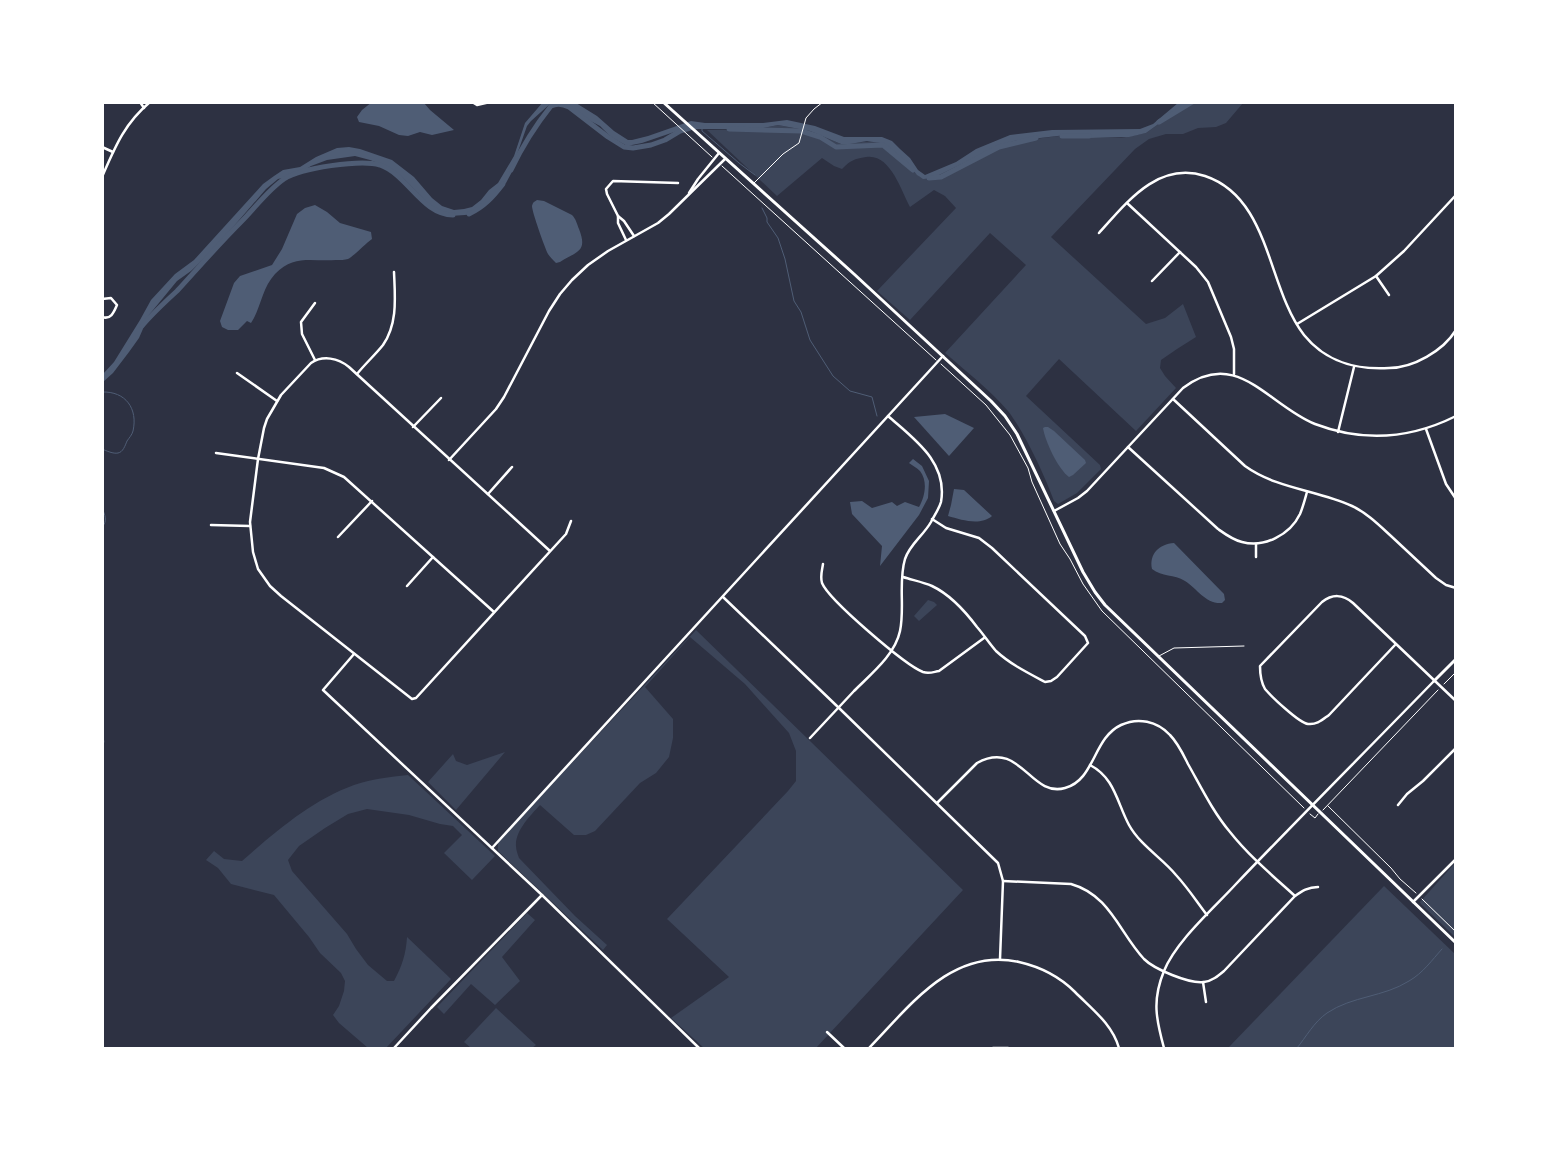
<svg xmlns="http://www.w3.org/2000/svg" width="1558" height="1151" viewBox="0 0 1558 1151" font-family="'DejaVu Sans',sans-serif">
	<rect width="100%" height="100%" fill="#2d3142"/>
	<g fill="#3c4559">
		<path d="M1192,103H1243L1226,123L1216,127L1198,128L1183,134H1166L1149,139L1135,149L1051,237L1146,324L1165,318L1183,304L1196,337L1177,349L1161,360L1160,368L1165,376L1176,388L1136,431L1059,359L1026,396L1100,465L1101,469L1077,493L1058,504L1054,501C1044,474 1025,433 1008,411C990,390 967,372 945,353L1026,265L990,233L910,320L877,291L956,208L945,196L934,190L910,207C901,190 890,153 866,157C854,159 851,160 842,169L834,166L822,158L777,196L707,130L758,129L778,125L810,131L841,144L874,141L880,143L892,151L920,177L930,179L1010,142L1075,134L1090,138H1121L1146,133L1171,115Z"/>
		<polygon points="928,600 934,602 937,605 919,621 914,616"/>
		<path d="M696,630L963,890L816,1048H704L671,1018L729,977L667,919L788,791L796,781V751L789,733L745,684L690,637L645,687L673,719V738L669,757L656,773L640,783L595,831L586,835H574L540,805C530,816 515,831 516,846C516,850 518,855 519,858L575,916L607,945L603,950L498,851V842Z"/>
		<polygon points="505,752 456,810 428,782 453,754 456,761 467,765"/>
		<path d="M408,775L495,856L472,880L444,853L462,835L453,826L440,824L409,815L367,809L348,814L325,828L299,846L288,860L292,871L347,934L356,949L368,965L387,981H394C402,966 406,954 407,937L451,979L386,1048H368L339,1023L333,1015L339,1006L344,991L345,981L341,973L320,953L309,937L274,895L231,884L218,868L206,860L214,851L224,859L242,861C275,832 312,800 354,785C371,779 390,777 408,775Z"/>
		<polygon points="1455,863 1455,937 1421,904 1420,902"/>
		<polygon points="1384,886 1455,954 1455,1048 1228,1048"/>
		<polygon points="527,913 535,920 502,957 520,981 495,1005 471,984 444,1014 437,1007"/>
		<polygon points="496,1008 536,1045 532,1048 471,1048 464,1042"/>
	</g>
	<g fill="#4f5d75">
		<polygon points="372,102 424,103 430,110 454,130 432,135 420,132 408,136 399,135 379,126 359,122 357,117 362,110"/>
		<polygon points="543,102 551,103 531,121 527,126 514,163 513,170 506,183 472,214 465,215 450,216 441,212 429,205 405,180 388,167 370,160 355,156 327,160 311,166 297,175 278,179 266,189 215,248 191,271 177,281 149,315 139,338 129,352 113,373 103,382 103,374 114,362 140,320 151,300 175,274 194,260 263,184 274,176 283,170 300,167 316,157 337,148 349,147 360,149 392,160 414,177 432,198 442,206 454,210 464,209 472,207 481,200 489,190 498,183 514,156 525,123"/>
		<polygon points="563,103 576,103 597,116 614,131 628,140 632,140 648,136 691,121 705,123 763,123 787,120 815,126 844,137 882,137 892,141 900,149 910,158 918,170 925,175 956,162 976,149 1010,135 1052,130 1140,129 1153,124 1178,103 1192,103 1171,115 1146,133 1129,137 1090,138 1075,134 1014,141 995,148 933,178 923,179 917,175 908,164 892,151 880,143 867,141 850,144 841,144 810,131 778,125 758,129 699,129 680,130 642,143 627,146 611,137 600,126 581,116"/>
		<path d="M537,200L544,201L572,215C576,219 577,224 579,229C588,252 577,251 560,262L556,263C553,260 550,257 548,254C545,248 532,212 532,206C533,202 534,202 537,200Z"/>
		<path d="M315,205L327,212L340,223L371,232L372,239C366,243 354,256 348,259C345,260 340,260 336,260C312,262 294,254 275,274C262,288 261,308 251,323L247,321L238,330H228L222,327L220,321L234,283L240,276L272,265L282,249L297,214L305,208Z"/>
		<polygon points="945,414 974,428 949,456 914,417"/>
		<path d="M1045,427H1048L1054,431L1085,460L1086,463L1073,475L1069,477C1058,469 1045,441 1043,428Z"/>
		<path d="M913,459L922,466L929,481L928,498L919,515L880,566L882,546L852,514L850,502L862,501L872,508L892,502L897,506L905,502L919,507C925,497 928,481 920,471C917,468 912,465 909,463Z"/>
		<path d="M954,489L964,490L992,516C980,526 962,520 948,516L951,505Z"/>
		<path d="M1174,543L1224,594L1225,600L1222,603C1205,604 1198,589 1185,581C1174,574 1162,577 1152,569C1149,554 1159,544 1174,543Z"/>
	</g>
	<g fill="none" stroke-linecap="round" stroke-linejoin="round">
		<g stroke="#4f5d75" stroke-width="1">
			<polyline points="702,129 702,131 739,163 755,175"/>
			<polyline points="762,208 767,218 767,222 778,238 785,259 794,301 801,312 810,340 833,376 850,391 872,397 877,416"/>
			<path d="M102,392C126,391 138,409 133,431C132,435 129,438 127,441C125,446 123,452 118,453C113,454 107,451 102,449"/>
			<path d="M102,508C105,515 108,521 102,527"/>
			<polyline points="102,737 104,741 102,751"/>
			<path d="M1297,1048C1306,1037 1314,1022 1327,1013C1352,996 1384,997 1409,981C1423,973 1432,960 1442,949"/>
		</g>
		<g stroke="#4f5d75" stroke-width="5">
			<polyline points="1159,122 1192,102"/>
			<polyline points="729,129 801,131 820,137 836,147 883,145 913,170"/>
			<polyline points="1062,136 1089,136"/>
			<path d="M511,170C522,147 535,126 551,106C557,103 563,104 569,107L608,137L624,147L633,148L651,145L665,140L680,131L690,128"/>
			<polyline points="929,178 941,177 999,147 1036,138"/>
			<path d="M469,214C484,207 493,197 503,184"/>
			<path d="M142,326C152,314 165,302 177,291C198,268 219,244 241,222C255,208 268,190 284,179C301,168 361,159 380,165C408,175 422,215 453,215"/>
		</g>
		<g stroke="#fff" stroke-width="1">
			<polyline points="652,102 712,157"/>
			<polyline points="722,166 936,360"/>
			<polyline points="941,364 986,405 1010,435 1028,468 1032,482 1060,544 1070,559 1083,584 1102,611 1304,808"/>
			<polyline points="1444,684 1456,672"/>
			<polyline points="1328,806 1391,868 1400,879 1416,893"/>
			<polyline points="1323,810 1438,690"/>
			<polyline points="1310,814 1315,818 1318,814"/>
			<polyline points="1422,899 1456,932"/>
		</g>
		<g stroke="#fff" stroke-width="1">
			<polyline points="754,183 783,154 799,143 806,118 814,109 823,102"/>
			<polyline points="1159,656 1174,648 1244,646"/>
		</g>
		<g stroke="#fff" stroke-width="2.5">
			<polyline points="140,102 144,108"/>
			<polyline points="472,102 477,105 490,102"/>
			<polyline points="102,147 113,152"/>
			<path d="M102,177C115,147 124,124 150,102"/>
			<polyline points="689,193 698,179 719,153"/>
			<polyline points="1127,203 1196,267 1208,282 1231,337 1234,349 1234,374"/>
			<polyline points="618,216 618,223 626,240"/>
			<path d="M1099,233C1127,202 1158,161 1205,176C1271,198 1267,288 1304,335C1326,362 1355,370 1389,368C1413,368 1443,351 1456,330"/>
			<polyline points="634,236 624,221 618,216 607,194 606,189 613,181 678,183"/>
			<polyline points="1376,276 1389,295"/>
			<polyline points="1152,281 1180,252"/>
			<path d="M102,299L111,298L117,305C114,312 111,320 102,317"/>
			<polyline points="315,303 301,322 302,334 315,360"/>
			<polyline points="1297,324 1376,276 1404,251 1456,195"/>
			<polyline points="237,373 277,401"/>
			<path d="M357,374C365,364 375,355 383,345C398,323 395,297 394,272"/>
			<path d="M1173,399L1245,466C1277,489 1317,490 1352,506C1367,513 1379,525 1391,536C1406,550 1421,564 1436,578L1446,585L1456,588"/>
			<polyline points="413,427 441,398"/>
			<polyline points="1426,429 1446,484 1456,499"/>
			<polyline points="1338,432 1354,367"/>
			<path d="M1128,447L1218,529C1225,534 1233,540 1242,542C1264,548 1290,535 1300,514C1303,507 1305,499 1307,492"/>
			<polyline points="216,453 324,468 344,477 494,612"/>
			<polyline points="449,460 496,409 504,397 549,311 560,294 572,280 588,265 608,251 658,223 669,214 725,159"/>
			<polyline points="488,494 512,467"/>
			<path d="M1054,511L1078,498L1087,491L1183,388C1237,347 1268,405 1315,424C1362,442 1410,439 1456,416"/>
			<polyline points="211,525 250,526"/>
			<polyline points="338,537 372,501"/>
			<polyline points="1256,544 1256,557"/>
			<path d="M550,551L349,367C338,358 323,355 311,363L281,395L267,419L264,428L258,459L250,522L253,552L258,569L270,586L281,596L412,699L416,698L566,534L571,521"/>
			<path d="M823,564C822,571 820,576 822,583C829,600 905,665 923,672C929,674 933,672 939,671L984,638"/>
			<path d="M903,577C912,580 923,582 932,586C951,595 965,611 977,627C984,635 989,643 996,651C1010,664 1028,673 1045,682L1051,681L1057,677L1088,643L1085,636L992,548L979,538L946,528L932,519"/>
			<polyline points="407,586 433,557"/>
			<polyline points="723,597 839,708 998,863 1003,881 1000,959"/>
			<path d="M1395,645L1329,715C1322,720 1317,725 1308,724C1299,723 1271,696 1265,689C1261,682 1260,673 1260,666L1322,602C1332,594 1343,594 1353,603L1456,701"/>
			<polyline points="354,654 323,690 542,895 699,1048"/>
			<path d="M810,738C825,722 840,706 854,691C871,674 895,655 900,631C905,608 898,582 905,559C910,544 923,536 931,522C934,516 939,509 941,502C948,462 914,439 888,416"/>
			<path d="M1090,765C1115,778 1117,803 1129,825C1140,845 1162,858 1176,875C1188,888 1197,902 1207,915"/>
			<path d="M937,803L977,763C1021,739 1030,798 1065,788C1095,780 1093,738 1121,725C1138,717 1157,721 1170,735C1178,743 1183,754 1188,764C1201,787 1213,812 1230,832C1249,856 1273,876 1295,896"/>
			<polyline points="1398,805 1407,794 1423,781 1456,748"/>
			<polyline points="492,848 943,356"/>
			<path d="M1003,881L1071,884C1110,895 1119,932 1144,959C1154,969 1189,984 1204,982C1212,981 1218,976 1224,971L1295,896C1302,891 1308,887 1318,887"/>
			<polyline points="1413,902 1456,859"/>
			<polyline points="1203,982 1206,1002"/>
			<polyline points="827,1032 844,1048"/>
			<polyline points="394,1048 431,1008 542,895"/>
			<path d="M869,1048C910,1006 952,947 1019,962C1041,967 1059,976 1075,992C1093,1010 1112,1024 1119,1048"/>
			<polyline points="993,1048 1008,1048"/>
			<path d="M1164,1048C1156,1019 1152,1000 1164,971C1176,941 1214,908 1236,884C1301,816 1368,749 1434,681"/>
		</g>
		<g stroke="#fff" stroke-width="3">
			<polyline points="663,102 854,274 991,401 1005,416 1017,434 1083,572 1095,592 1105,605 1456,943"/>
			<polyline points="1434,681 1456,659"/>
		</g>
	</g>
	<rect width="1558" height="1151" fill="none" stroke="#ffffff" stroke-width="208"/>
</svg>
